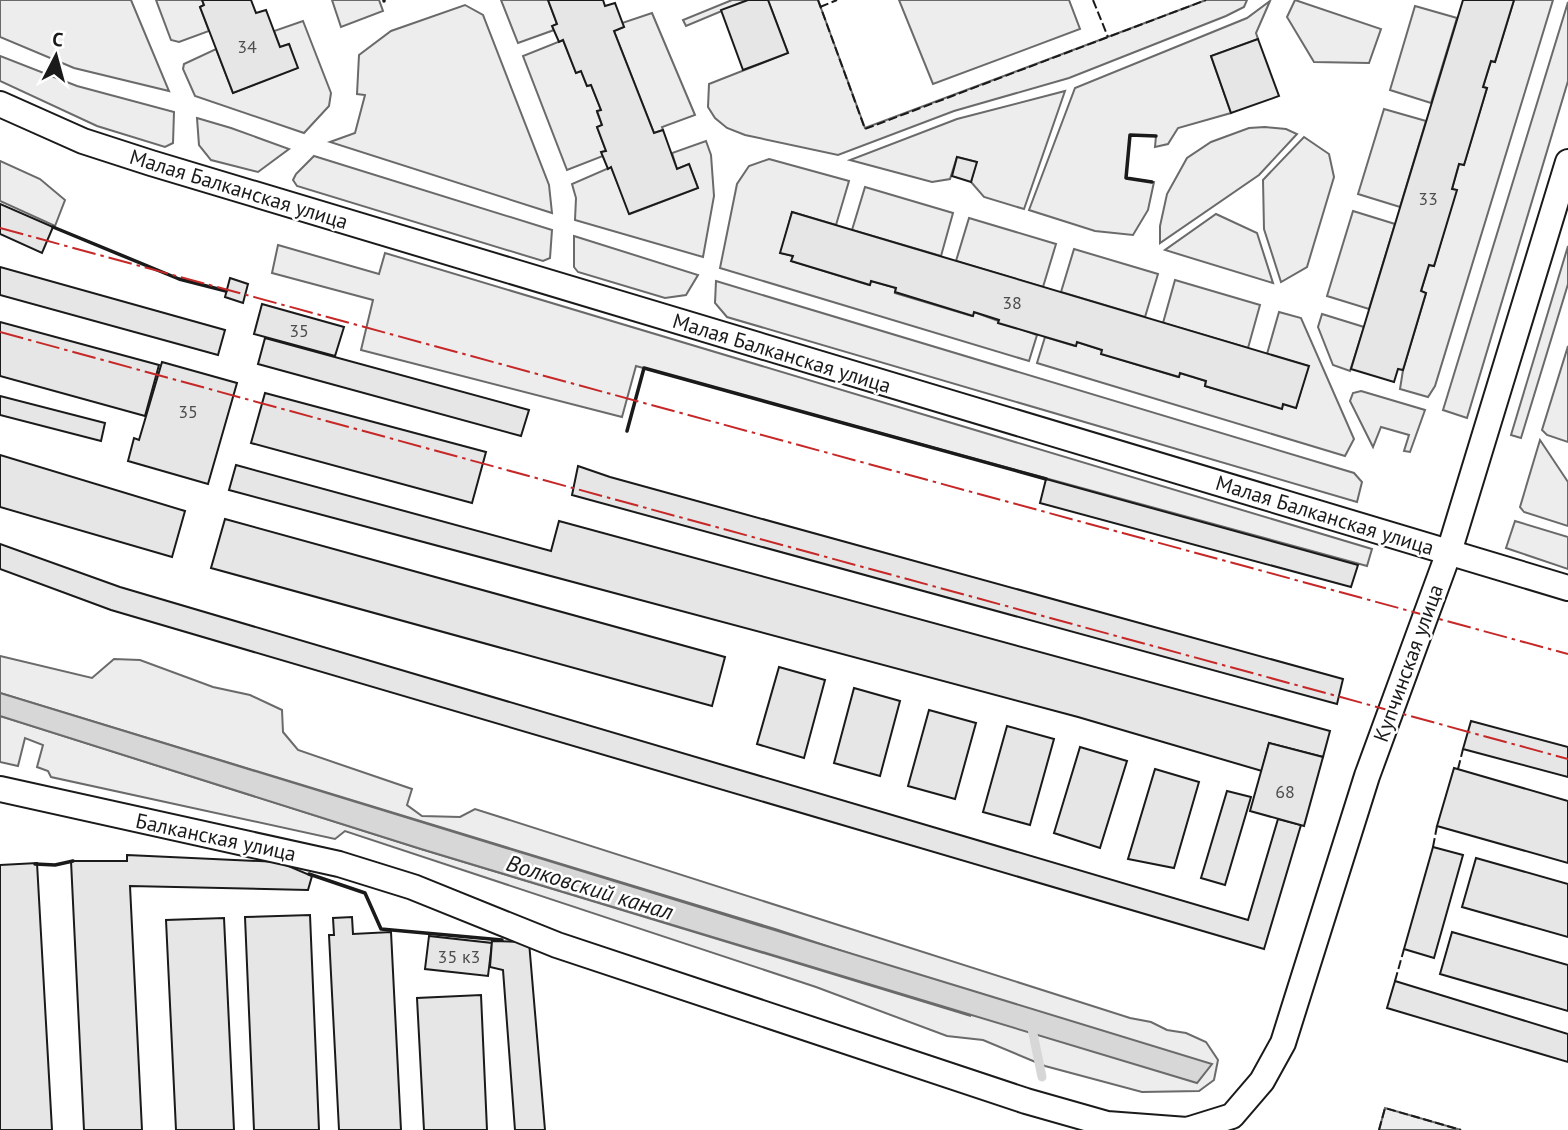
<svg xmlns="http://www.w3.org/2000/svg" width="1568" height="1130" viewBox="0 0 1568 1130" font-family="'PT Sans',sans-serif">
	<rect width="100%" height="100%" fill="#fff"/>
	<g fill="#ededed" stroke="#6a6a6a" stroke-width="2">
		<polygon points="0,0 131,0 169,91 74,68 0,37"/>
		<polygon points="156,0 202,0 204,5 200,7 209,31 179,42 171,40"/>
		<polygon points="332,0 379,0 383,11 341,27"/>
		<polygon points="501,0 548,0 557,24 553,26 554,30 518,43"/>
		<polygon points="732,0 748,0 686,26 683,20"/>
		<polygon points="768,0 818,0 865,128 1206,0 1247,0 1244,7 1226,16 1069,78 954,111 838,155 745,135 727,128 715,118 708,107 709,84 788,53"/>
		<polygon points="899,0 1069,0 1080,29 933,84"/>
		<polygon points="1295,0 1381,29 1369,63 1314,62 1287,17"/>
		<polygon points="1514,0 1553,0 1435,386 1428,397 1400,389 1403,370 1426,293 1421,291 1429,265 1434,266 1456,190 1452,189 1459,164 1464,164 1487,88 1483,87 1491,61 1495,62"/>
		<polygon points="1270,1 1256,33 1258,39 1211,56 1231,113 1178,128 1168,144 1155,147 1156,136 1130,136 1126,178 1154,182 1148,210 1133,235 1095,231 1029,210 1075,88 1247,18"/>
		<polygon points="1568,2 1568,81 1467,418 1443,410"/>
		<polygon points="465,5 483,15 549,185 552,213 330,142 355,133 365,95 357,94 359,55 391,31"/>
		<polygon points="1415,6 1457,18 1431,103 1390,90"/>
		<polygon points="652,13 695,115 662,127 663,130 654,133 614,31 624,27 622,23"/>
		<polygon points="303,21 331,93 329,106 304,133 195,96 183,69 184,64 216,49 233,93 297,68 289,44 280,47 274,31"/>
		<polygon points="563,40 576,73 581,71 587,86 591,85 601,110 597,112 602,125 597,127 606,151 602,152 603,156 567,170 523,56"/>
		<polygon points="0,56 77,86 174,112 173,143 165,147 97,126 0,81"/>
		<polygon points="1065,91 1024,209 984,197 971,182 976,162 957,157 950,179 932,182 850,160 957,119"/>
		<polygon points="1384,109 1426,121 1400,207 1358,194"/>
		<polygon points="197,118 231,128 289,149 258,172 211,160 199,145"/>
		<polygon points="1265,127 1286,129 1297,134 1259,175 1160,243 1160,226 1167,194 1187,158 1211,142 1249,128"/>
		<polygon points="1304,137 1329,154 1334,177 1307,267 1281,282 1264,229 1263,180"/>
		<polygon points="706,141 711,155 714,196 703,257 575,220 576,198 572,184 611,167 630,214 698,188 689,164 677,169 672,153"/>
		<polygon points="314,156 552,230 550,258 543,261 297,186 293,180 296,174"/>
		<polygon points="769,159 849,181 836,225 792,212 781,253 793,256 792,261 869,285 871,281 896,288 895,293 972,316 974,312 1037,335 1029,361 720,268 737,184 749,166"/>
		<polygon points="0,161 40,179 65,200 55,226 0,201"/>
		<polygon points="865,187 953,213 941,256 852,230"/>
		<polygon points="1353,211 1395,224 1369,309 1327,296"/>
		<polygon points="1216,214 1257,233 1273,283 1165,250"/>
		<polygon points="969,218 1056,244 1043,287 956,261"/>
		<polygon points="574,236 698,275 686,295 665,298 578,272 574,267"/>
		<polygon points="278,245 379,274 385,253 1372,549 1367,566 636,366 622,417 361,350 373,300 272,273"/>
		<polygon points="1568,246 1568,284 1521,438 1511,435"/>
		<polygon points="1074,249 1158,274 1145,317 1061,292"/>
		<polygon points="1175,280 1260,305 1248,348 1163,323"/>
		<polygon points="716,281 1354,473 1362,482 1357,502 727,317 715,303"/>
		<polygon points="1279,312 1301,318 1354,439 1345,456 1037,363 1045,337 1075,346 1077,342 1102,350 1102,354 1178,377 1180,373 1206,381 1205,386 1282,408 1283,404 1296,408 1308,366 1267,354"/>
		<polygon points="1322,314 1364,327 1350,371 1333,365 1318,327"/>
		<polygon points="1568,346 1568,442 1547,435 1542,430"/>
		<polygon points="1361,391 1425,410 1410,452 1404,451 1409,435 1381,427 1373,447 1350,401 1353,393"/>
		<polygon points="1540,440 1568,482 1568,526 1524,512 1520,507"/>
		<polygon points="1515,521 1568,537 1568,569 1506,548"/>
		<polygon points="0,656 92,678 114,659 140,660 213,687 250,695 282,710 283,732 298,750 412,789 407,805 422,816 460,817 475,809 1130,1018 1151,1022 1167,1030 1186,1033 1206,1042 1218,1060 1214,1080 1199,1091 1142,1092 1045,1066 983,1040 947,1036 816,987 345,831 335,839 51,777 48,771 37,767 43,745 25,738 18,766 0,762 0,716 421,849 971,1016 924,978 775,929 0,693"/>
		<polygon points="1385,1108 1461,1130 1379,1130"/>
	</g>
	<polygon fill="#d7d7d7" stroke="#6a6a6a" stroke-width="2" points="0,693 1212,1064 1197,1083 421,849 0,716"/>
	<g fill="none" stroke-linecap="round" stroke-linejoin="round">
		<polyline stroke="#d7d7d7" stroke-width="9" points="1031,1024 1042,1077"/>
	</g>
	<g fill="#e6e6e6" stroke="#1a1a1a" stroke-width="2">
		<polygon points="202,0 251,0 256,13 266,10 280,47 289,44 298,68 233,93 200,7 204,5"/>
		<polygon points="548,0 603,0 605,6 615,3 624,27 614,31 654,133 663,130 677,169 689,164 698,188 629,214 611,167 608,169 601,152 606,151 597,127 602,125 597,111 601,110 591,85 587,86 581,71 576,73 563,40 559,42 552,26 557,24"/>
		<polygon points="748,0 768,0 788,53 743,70 721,10"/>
		<polygon points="1463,0 1514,0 1495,62 1491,61 1483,87 1487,88 1464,165 1459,164 1452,189 1457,190 1434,266 1429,265 1421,291 1426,293 1403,370 1398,369 1394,382 1351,369"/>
		<polygon points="1258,39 1279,96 1231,113 1211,56"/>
		<polygon points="957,157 977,162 971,182 952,176"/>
		<polygon points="0,204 53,227 42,253 0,234"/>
		<polygon points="792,212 1309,366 1296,408 1283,404 1282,409 1205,386 1206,381 1180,373 1179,377 1101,354 1102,350 1077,342 1076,346 998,323 999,320 974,312 973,316 895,292 896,288 871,281 870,285 791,261 793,256 780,253"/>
		<polygon points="0,267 225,330 218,355 0,295"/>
		<polygon points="230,278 248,284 243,303 225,297"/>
		<polygon points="262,304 344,327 335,356 254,334"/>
		<polygon points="0,322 159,365 145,416 0,376"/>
		<polygon points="265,338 529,410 521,436 258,364"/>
		<polygon points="162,362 237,383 208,484 128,461 134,438 139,440"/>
		<polygon points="265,393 486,452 472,503 251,443"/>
		<polygon points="0,396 105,423 101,441 0,415"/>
		<polygon points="0,455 185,511 172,557 0,507"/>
		<polygon points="236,465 551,551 559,521 1330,731 1323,757 1269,743 1262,771 1078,717 229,490"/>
		<polygon points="578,466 610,477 1343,679 1337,704 572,495"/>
		<polygon points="1046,479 1358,565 1351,587 1040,503"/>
		<polygon points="225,519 725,657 712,706 211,568"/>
		<polygon points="0,544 120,587 1248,920 1278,819 1301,825 1264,949 111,610 0,569"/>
		<polygon points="779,667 825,680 804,758 757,744"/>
		<polygon points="854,688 900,701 880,776 834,763"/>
		<polygon points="929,710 976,723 955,799 908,786"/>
		<polygon points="1471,721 1568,747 1568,777 1463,749"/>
		<polygon points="1007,726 1054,739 1030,825 983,812"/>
		<polygon points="1269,743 1323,757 1304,826 1250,811"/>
		<polygon points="1080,747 1127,761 1100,848 1054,833"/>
		<polygon points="1454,768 1568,801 1568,863 1437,826"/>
		<polygon points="1155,769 1199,782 1174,868 1128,859"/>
		<polygon points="1227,791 1251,797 1225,885 1201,878"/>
		<polygon points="1433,847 1463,855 1434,958 1404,949"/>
		<polygon points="127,855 279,862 312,876 308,890 130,886 142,1130 84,1130 71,861 127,861"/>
		<polygon points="1476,858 1568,884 1568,937 1462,907"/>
		<polygon points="37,863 52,1130 0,1130 0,865"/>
		<polygon points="310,915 319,1130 254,1130 245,917"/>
		<polygon points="352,917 353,934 391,932 401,1130 339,1130 329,935 334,935 333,918"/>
		<polygon points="224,918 234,1130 176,1130 166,920"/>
		<polygon points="1452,932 1568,965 1568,1011 1440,974"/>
		<polygon points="429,936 492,943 488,976 425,969"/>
		<polygon points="492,941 529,942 545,1130 515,1130 503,970 490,967"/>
		<polygon points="1395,981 1568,1034 1568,1062 1387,1008"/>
		<polygon points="481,995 487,1130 424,1130 417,998"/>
	</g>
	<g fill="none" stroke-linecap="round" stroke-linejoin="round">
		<defs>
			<g id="street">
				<polyline points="0,104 83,141 151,163 1568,588"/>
				<polyline points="0,789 339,864 413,887 557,945 1026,1101 1107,1124 1187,1130 1232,1116 1262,1081 1283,1043 1367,776 1449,552 1568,162"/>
			</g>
		</defs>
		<use href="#street" stroke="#1a1a1a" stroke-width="28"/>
		<use href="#street" stroke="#fff" stroke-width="24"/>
		<g stroke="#1a1a1a" stroke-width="2" stroke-dasharray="9 3.5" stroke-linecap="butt">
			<polyline points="818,0 865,129 1206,0"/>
			<polyline points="1093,0 1108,37"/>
			<polyline points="820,7 837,0"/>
			<polyline points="1458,769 1463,749"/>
			<polyline points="1433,847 1437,826"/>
			<polyline points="1395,981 1404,949"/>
			<polyline points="1379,1130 1385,1108 1461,1130"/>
		</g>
		<g stroke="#1a1a1a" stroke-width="3.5">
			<polyline points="384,0 384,1"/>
			<polyline points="1152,182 1126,178 1130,135 1156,136"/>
			<polyline points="53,227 179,279 226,291"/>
			<polyline points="627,431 644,368 1046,479"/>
			<polyline points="35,864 55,865 73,861"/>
			<polyline points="309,874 365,893 381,929 502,940"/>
		</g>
		<g stroke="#c62828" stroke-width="2" stroke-dasharray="24 5 3.5 5" stroke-linecap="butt">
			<polyline points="0,228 1568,654"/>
			<polyline points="0,332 1568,759"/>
		</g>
	</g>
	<g text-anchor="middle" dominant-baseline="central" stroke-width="5" stroke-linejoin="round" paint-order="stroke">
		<g font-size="18" fill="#4d4d4d">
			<text x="247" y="46">34</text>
			<text x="1428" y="198">33</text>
			<text x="1012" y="302">38</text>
			<text x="299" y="330">35</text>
			<text x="188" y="411">35</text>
			<text x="1285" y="791">68</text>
			<text x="459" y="956">35 к3</text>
		</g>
		<g font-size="21" fill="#1a1a1a" stroke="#fff">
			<text transform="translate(239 189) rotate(17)">Малая Балканская улица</text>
			<text transform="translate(782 353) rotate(17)">Малая Балканская улица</text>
			<text transform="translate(1325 515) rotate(17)">Малая Балканская улица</text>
			<text transform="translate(1408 663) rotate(-70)">Купчинская улица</text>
			<text transform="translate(216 837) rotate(12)">Балканская улица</text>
		</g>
		<g font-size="23" font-style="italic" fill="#1a1a1a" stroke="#fff">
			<text transform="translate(590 887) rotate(17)">Волковский канал</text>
		</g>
	</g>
	<g transform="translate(56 56) rotate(6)" stroke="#ffffff" stroke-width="5" paint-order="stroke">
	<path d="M0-5L12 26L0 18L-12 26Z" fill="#1a1a1a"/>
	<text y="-10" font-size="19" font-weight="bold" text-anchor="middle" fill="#1a1a1a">С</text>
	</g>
</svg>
